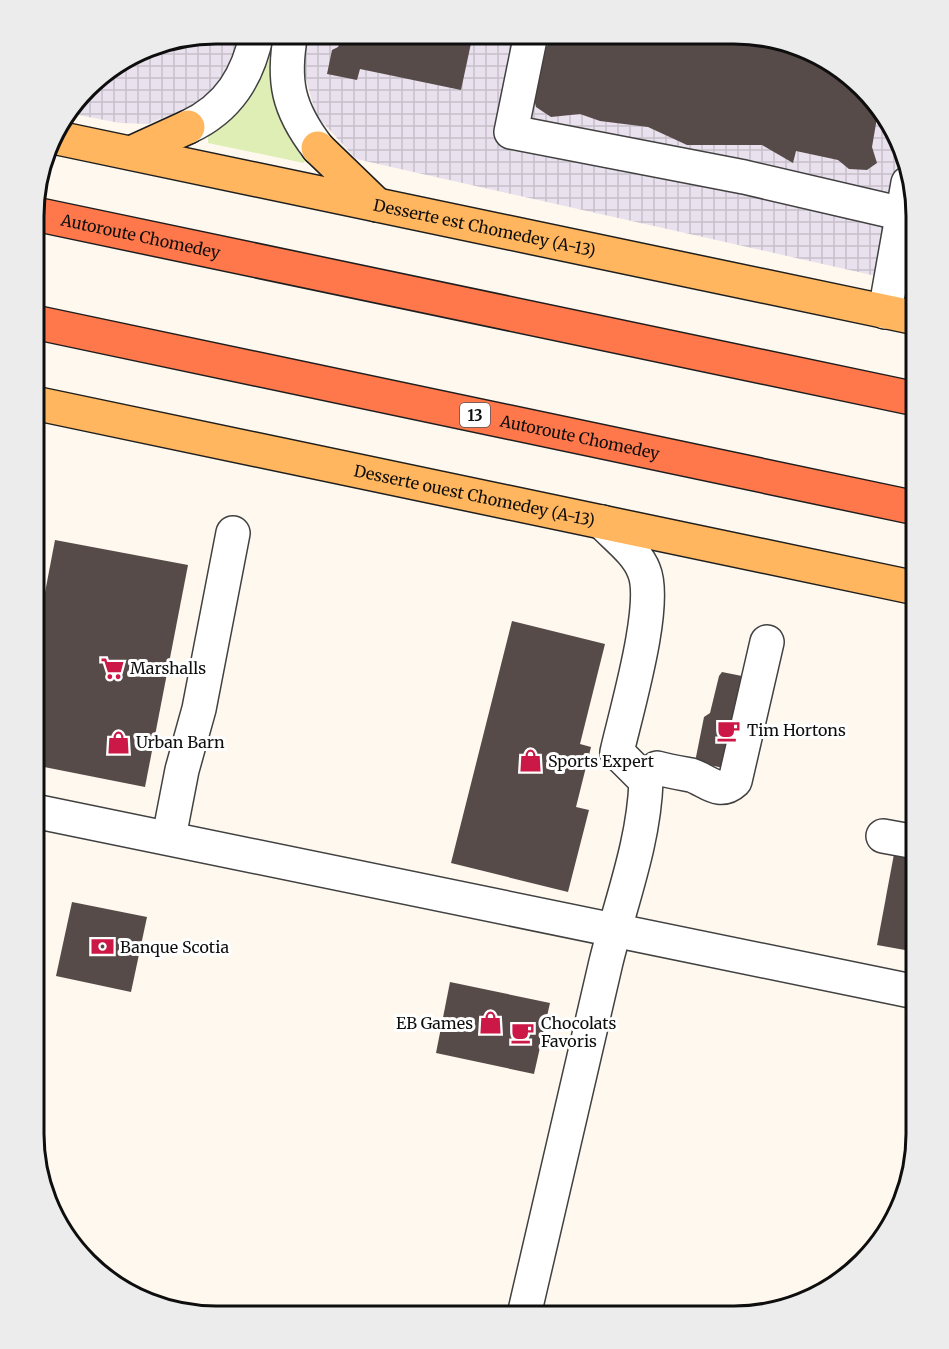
<svg xmlns="http://www.w3.org/2000/svg" width="949" height="1349" viewBox="0 0 949 1349" font-family="Merriweather,serif">
	<defs>
		<pattern id="industrial-grid" width="8" height="8" patternUnits="userSpaceOnUse" patternTransform="scale(1.5)"><rect width="8" height="8" fill="#e9e1ed"/><path d="M0 4h8M4 0v8" fill="none" stroke="#c7c0ca"/></pattern>
	</defs>
	<rect width="100%" height="100%" fill="#fff8ee"/>
	<g fill="url(#industrial-grid)">
		<polygon points="216,33 246,33 241,60 207,101 148,124 120,123 67,113 96,78 157,43"/>
		<polygon points="303,33 757,35 844,71 897,135 916,216 916,285 356,159 316,115 299,54"/>
	</g>
	<path fill="#deeeb4" d="M267,33H281L307,157L304,163L208,143V135C253,108 256,81 267,33Z"/>
	<g fill="#574b49">
		<polygon points="334,33 473,34 461,90 360,69 357,80 327,74 332,50 338,47 342,37"/>
		<polygon points="555,34 757,35 844,71 878,112 872,147 877,163 867,170 849,169 838,160 796,151 793,163 762,145 687,145 648,127 600,121 580,114 551,117 536,107 532,91 541,55"/>
		<polygon points="55,540 188,565 145,787 34,765 34,650"/>
		<polygon points="512,621 605,644 580,744 591,747 576,807 589,810 568,892 451,863"/>
		<polygon points="722,672 742,676 747,680 733,770 695,762 704,717 710,713 719,676"/>
		<polygon points="894,854 916,858 916,952 877,945"/>
		<polygon points="72,902 147,917 131,992 56,976"/>
		<polygon points="450,982 550,1003 534,1074 436,1053"/>
	</g>
	<g fill="none" stroke-linecap="round" stroke-linejoin="round">
		<defs>
			<g id="minor">
				<path d="M291,33C282,81 288,109 318,148"/>
				<polyline points="531,34 511,132 744,177 903,214 915,211"/>
				<path d="M188,127C229,108 248,76 257,33"/>
				<polyline points="885,312 908,183"/>
				<path d="M657,768C668,771 680,773 691,775C707,780 719,796 735,781L767,642"/>
				<polyline points="34,811 916,992"/>
				<polyline points="883,836 916,842"/>
				<polyline points="169,837 182,770 199,709 233,533"/>
				<path d="M524,1315C552,1198 579,1080 606,962C621,901 644,843 646,781L617,752C626,712 658,605 644,571C637,552 616,537 602,522"/>
			</g>
			<g id="major">
				<path id="s1" d="M53,137L916,318"/>
				<polyline points="318,148 377,205"/>
				<polyline points="131,153 188,127"/>
				<path id="s2" d="M34,403L916,588"/>
			</g>
			<g id="highway">
				<path id="s3" d="M35,214L916,399"/>
				<path id="s4" d="M34,322L916,508"/>
			</g>
		</defs>
		<use href="#minor" stroke="#414141" stroke-width="36"/>
		<use href="#major" stroke="#1f1f1f" stroke-width="36"/>
		<use href="#highway" stroke="#1f1f1f" stroke-width="36"/>
		<use href="#minor" stroke="#fff" stroke-width="33"/>
		<use href="#major" stroke="#ffb65e" stroke-width="33"/>
		<use href="#highway" stroke="#ff784c" stroke-width="33"/>
	</g>
	<defs>
		<symbol id="supermarket-bare" viewBox="-9 -9 18 18"><path d="M-6-5.5h2.5l.6 2H6L4.5 2H-2.5L-4.4-4H-6ZM-1.5 3.2a1.3 1.3 0 1 0 .1 0ZM3 3.2a1.3 1.3 0 1 0 .1 0Z" fill="#cc1846" stroke="#fff" stroke-width="2.5" paint-order="stroke"/></symbol>
		<symbol id="cafe-bare" viewBox="-9 -9 18 18"><path d="M-5.5-4.5H6V0H3Q3 3.5 0 3.5H-2.5Q-5.5 3.5-5.5 0ZM3-3.2v2h1.7v-2ZM-6 4.5H4V6H-6Z" fill="#cc1846" stroke="#fff" stroke-width="2.5" paint-order="stroke"/></symbol>
		<symbol id="shop-bare" viewBox="-9 -9 18 18"><path d="M-5-2.5h2.3a2.7 3.5 0 0 1 5.4 0H5L5.5 6h-11ZM-1.5-2.5h3a1.5 2.3 0 0 0-3 0Z" fill="#cc1846" stroke="#fff" stroke-width="2.5" paint-order="stroke"/></symbol>
		<symbol id="bank-bare" viewBox="-9 -9 18 18"><path d="M-6-4H6V4H-6ZM0-2.3a2.3 2.3 0 1 0 0 4.6a2.3 2.3 0 1 0 0-4.6Z" fill="#cc1846" stroke="#fff" stroke-width="2.5" paint-order="stroke"/></symbol>
	</defs>
	<g fill-rule="evenodd">
		<use href="#supermarket-bare" x="96" y="652" width="33" height="33"/>
		<use href="#cafe-bare" x="712" y="714" width="33" height="33"/>
		<use href="#shop-bare" x="102" y="726" width="33" height="33"/>
		<use href="#shop-bare" x="514" y="744" width="33" height="33"/>
		<use href="#bank-bare" x="86" y="930" width="33" height="33"/>
		<use href="#shop-bare" x="474" y="1006" width="33" height="33"/>
		<use href="#cafe-bare" x="506" y="1016" width="33" height="33"/>
	</g>
	<g text-anchor="middle" dominant-baseline="central" stroke-width="6" stroke-linejoin="round" paint-order="stroke">
		<rect fill="#fff" stroke="#565656" stroke-width="1.5" x="460" y="403" width="30" height="24" rx="4.5"/>
		<g font-size="15" font-weight="bold" fill="#0e0e0e">
			<text x="475" y="415">13</text>
		</g>
		<g font-size="16" fill="#0e0e0e" stroke="#fff">
			<text stroke="none"><textPath href="#s1" startOffset="441">Desserte est Chomedey (A-13)</textPath></text>
			<text stroke="none"><textPath href="#s3" startOffset="108">Autoroute Chomedey</textPath></text>
			<text stroke="none"><textPath href="#s4" startOffset="558">Autoroute Chomedey</textPath></text>
			<text stroke="none"><textPath href="#s2" startOffset="450">Desserte ouest Chomedey (A-13)</textPath></text>
		</g>
		<g font-size="16" fill="#0e0e0e" stroke="#fff" text-anchor="start">
			<text x="130" y="668">Marshalls</text>
			<text x="747" y="730">Tim Hortons</text>
			<text x="136" y="742">Urban Barn</text>
			<text x="548" y="761">Sports Expert</text>
			<text x="120" y="947">Banque Scotia</text>
			<text x="473" y="1023" text-anchor="end">EB Games</text>
			<text x="541" y="1023">Chocolats<tspan x="541" dy="18">Favoris</tspan></text>
		</g>
	</g>
	<path d="M0 0H949V1349H0ZM216 44H734A172 172 0 0 1 906 216V1134A172 172 0 0 1 734 1306H216A172 172 0 0 1 44 1134V216A172 172 0 0 1 216 44Z" fill="#ececec" fill-rule="evenodd"/>
	<path fill="none" stroke="#0e0e0e" stroke-width="3" d="M216 44H734A172 172 0 0 1 906 216V1134A172 172 0 0 1 734 1306H216A172 172 0 0 1 44 1134V216A172 172 0 0 1 216 44Z"/>
</svg>
